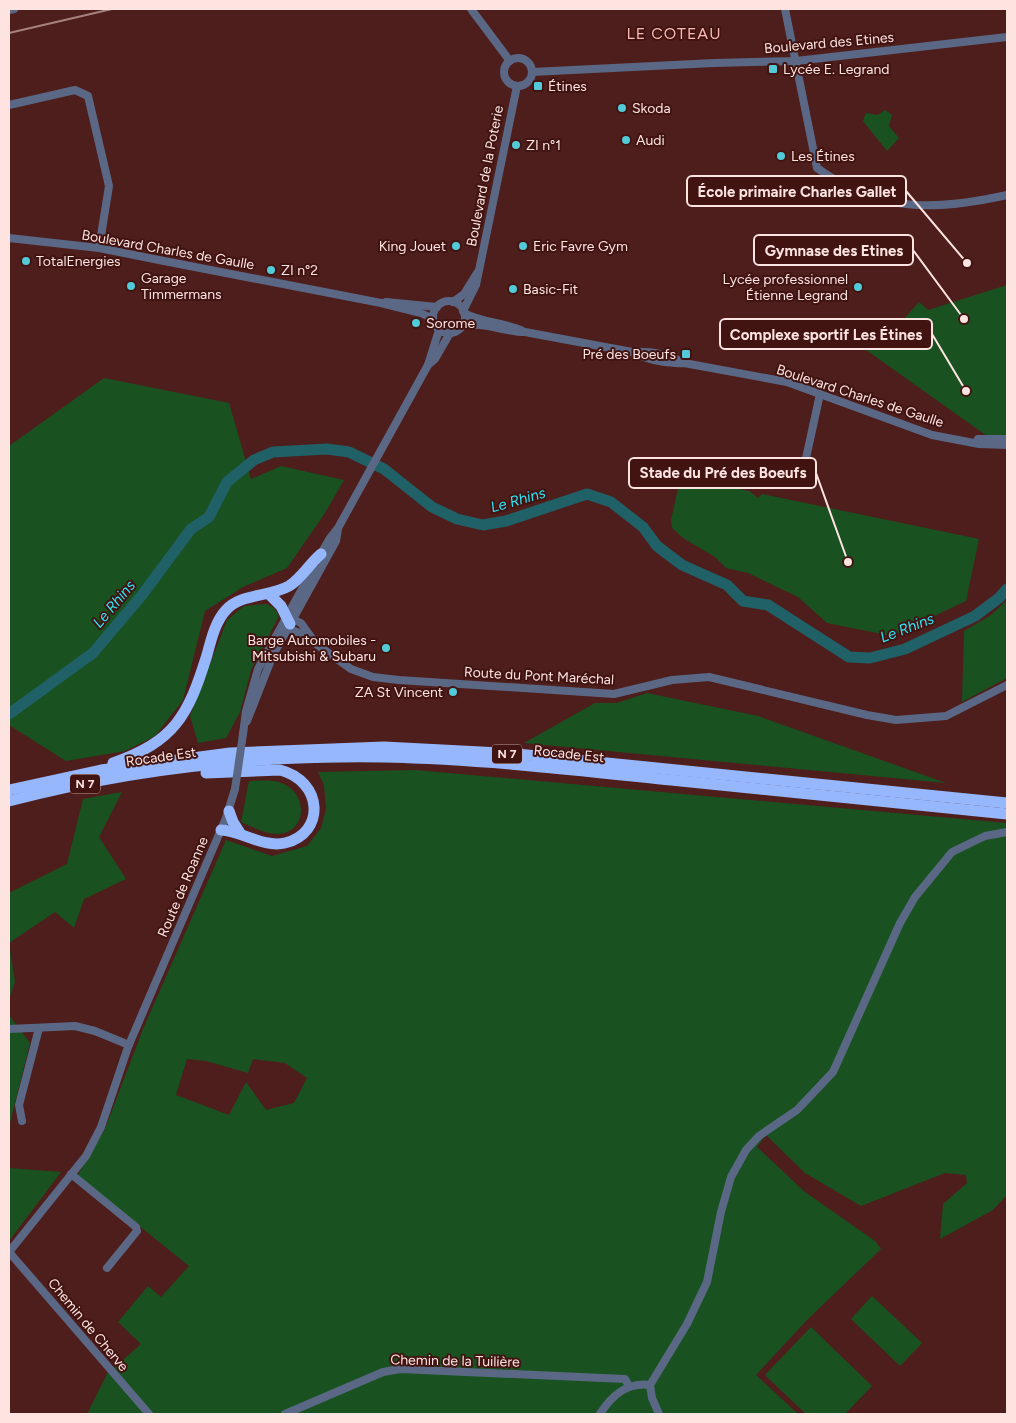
<svg xmlns="http://www.w3.org/2000/svg" width="1016" height="1423" viewBox="0 0 1016 1423" font-family="Figtree,sans-serif">
	<rect width="100%" height="100%" fill="#4d1e1b"/>
	<g fill="#195220" fill-rule="evenodd">
		<polygon points="885,110 892,115 889,126 899,138 887,151 863,121 866,113 878,115"/>
		<polygon points="1007,285 1007,436 987,436 862,347 878,329 888,337 919,302 928,310"/>
		<polygon points="104,378 229,403 251,479 281,466 344,480 325,513 287,568 243,587 205,611 183,700 155,736 125,751 66,761 9,725 9,446"/>
		<polygon points="679,484 707,488 734,488 749,491 758,498 762,494 979,539 966,601 892,636 827,623 798,597 748,573 726,568 715,557 683,538 672,528 671,520"/>
		<polygon points="1007,600 1007,678 962,702 964,631 991,615"/>
		<polygon points="266,604 274,608 279,616 251,670 240,712 226,738 198,743 190,716 227,620 244,606"/>
		<polygon points="647,693 758,716 946,783 524,743 595,703 617,703"/>
		<path d="M415,770L1007,823V1195L993,1210L940,1239L943,1204L967,1183L966,1175L945,1173L861,1206L805,1173L766,1135L757,1147L805,1192L875,1241L881,1249L807,1320L756,1375L798,1414H87L107,1374L141,1344L118,1322L148,1286L161,1297L189,1266L77,1176L105,1129L143,1029L226,840L272,856L307,846L321,828L326,809L324,785L318,772ZM187,1059L206,1061L248,1073L253,1059L285,1063L307,1078L294,1103L266,1110L246,1082L229,1115L176,1095Z"/>
		<path d="M249,781C257,781 265,780 273,781C309,786 310,832 278,834C265,834 253,827 241,822Z"/>
		<polygon points="122,792 99,837 126,879 84,899 74,928 55,912 9,943 15,982 9,999 9,893 67,864 83,799"/>
		<polygon points="9,1015 30,1043 9,1127"/>
		<polygon points="9,1168 61,1172 9,1241"/>
		<polygon points="872,1296 922,1343 900,1366 851,1319"/>
		<polygon points="811,1327 872,1386 845,1414 806,1414 765,1375"/>
	</g>
	<g fill="none" stroke-linecap="round" stroke-linejoin="round">
		<polyline stroke="#206067" stroke-width="11" points="9,714 93,653 142,595 191,529 209,517 227,482 254,460 273,452 327,449 349,452 384,469 432,507 457,519 483,525 506,521 587,494 611,502 643,527 657,546 682,565 727,585 743,601 768,605 849,657 870,658 905,649 975,616 999,598 1007,589"/>
		<g stroke="#5b6885" stroke-width="8">
			<polyline points="471,9 510,61"/>
			<path d="M785,9L817,168C880,213 935,211 1007,195"/>
			<polyline points="9,10 14,9"/>
			<circle cx="518" cy="72" r="14"/>
			<polyline points="532,72 714,63 796,61 1007,37"/>
			<polyline points="9,105 75,90 88,96 109,186 99,248"/>
			<polyline points="9,238 99,248 164,261 381,303 421,313 433,319"/>
			<circle cx="449" cy="317" r="16"/>
			<polyline points="386,302 437,307"/>
			<polyline points="453,302 464,294 477,273"/>
			<polyline points="463,311 476,285 517,86"/>
			<path d="M464,313C482,323 504,322 523,331"/>
			<path d="M462,326C482,321 504,332 525,332L632,352C649,351 669,354 684,363"/>
			<path d="M632,352C648,360 667,364 684,363L787,382L932,435L979,444L1007,445"/>
			<polyline points="428,365 435,359 450,333"/>
			<polyline points="978,439 1007,439"/>
			<polyline points="801,481 820,394"/>
			<polyline points="319,557 330,538 338,528 428,365 439,330"/>
			<polyline points="286,616 301,623 316,644 351,669 373,677 399,680 614,694 672,680 709,677 867,715 896,720 946,716 1007,685"/>
			<polyline points="287,628 309,637"/>
			<polyline points="247,721 273,655 336,541 338,529"/>
			<polyline points="243,734 246,711 258,669 314,567"/>
			<polyline points="9,1029 75,1026 95,1031 129,1045"/>
			<polyline points="22,1121 19,1105 39,1028"/>
			<polyline points="71,1174 136,1227 137,1231 107,1268"/>
			<polyline points="9,1252 86,1156 101,1127 128,1047 226,818 235,789"/>
			<polyline points="9,1252 149,1414"/>
			<polyline points="285,1414 383,1372 400,1369 625,1379 629,1386"/>
			<path d="M600,1414C612,1395 627,1382 650,1385"/>
			<polyline points="659,1414 652,1398 650,1385 687,1324 707,1282 721,1212 731,1177 746,1150 759,1136 797,1110 833,1072 900,923 915,897 952,852 985,836 1007,832"/>
		</g>
		<g stroke="#97b7fd" stroke-width="11">
			<polyline points="269,594 281,606 290,624"/>
			<path d="M113,763C175,741 188,716 207,655C211,640 215,622 226,610C241,593 270,597 289,586C302,578 309,564 321,554"/>
			<path d="M206,773L280,770C323,781 326,833 285,843C263,848 242,831 221,830"/>
			<polyline points="9,790 101,770 230,753 384,747 517,754 1007,803"/>
			<path d="M9,801C130,769 259,755 384,757C480,759 575,770 671,780C783,791 895,802 1007,814"/>
			<polyline points="229,811 233,822 240,833"/>
		</g>
		<polyline stroke="#a6827f" stroke-width="2" points="9,33 112,9"/>
		<polyline stroke="#5b6885" stroke-width="8" points="235,789 243,734"/>
	</g>
	<g fill="#52cbd9" stroke="#411412" stroke-width="2">
		<rect x="768" y="64" width="10" height="10" rx="2.5"/>
		<rect x="533" y="81" width="10" height="10" rx="2.5"/>
		<circle cx="622" cy="108" r="5"/>
		<circle cx="626" cy="140" r="5"/>
		<circle cx="516" cy="145" r="5"/>
		<circle cx="781" cy="156" r="5"/>
		<circle cx="456" cy="246" r="5"/>
		<circle cx="523" cy="246" r="5"/>
		<circle cx="26" cy="261" r="5"/>
		<circle cx="271" cy="270" r="5"/>
		<circle cx="131" cy="286" r="5"/>
		<circle cx="858" cy="287" r="5"/>
		<circle cx="513" cy="289" r="5"/>
		<circle cx="416" cy="323" r="5"/>
		<rect x="681" y="349" width="10" height="10" rx="2.5"/>
		<circle cx="386" cy="648" r="5"/>
		<circle cx="453" cy="692" r="5"/>
	</g>
	<g text-anchor="middle" dominant-baseline="central" stroke-width="4" stroke-linejoin="round" paint-order="stroke">
		<g fill="#411412" stroke="#c5a6a3" stroke-width="1">
			<rect x="492" y="744.5" width="30" height="19" rx="4"/>
			<rect x="70" y="774.5" width="30" height="19" rx="4"/>
		</g>
		<g font-size="12" font-weight="bold" fill="#fde4e1">
			<text x="507" y="754">N 7</text>
			<text x="85" y="784">N 7</text>
		</g>
		<g font-size="14" fill="#fde4e1" stroke="#411412">
			<text transform="translate(829 43) rotate(-5)">Boulevard des Etines</text>
			<text transform="translate(485 176) rotate(-79)">Boulevard de la Poterie</text>
			<text transform="translate(168 250) rotate(10)">Boulevard Charles de Gaulle</text>
			<text transform="translate(860 396) rotate(18)">Boulevard Charles de Gaulle</text>
			<text transform="translate(539 676) rotate(3)">Route du Pont Maréchal</text>
			<text transform="translate(569 754) rotate(6)">Rocade Est</text>
			<text transform="translate(161 757) rotate(-8)">Rocade Est</text>
			<text transform="translate(183 887) rotate(-67)">Route de Roanne</text>
			<text transform="translate(88 1325) rotate(50)">Chemin de Cherve</text>
			<text transform="translate(455 1361) rotate(1)">Chemin de la Tuilière</text>
		</g>
		<g font-size="14" fill="#fde4e1" stroke="#411412" text-anchor="start">
			<text x="783" y="69">Lycée E. Legrand</text>
			<text x="548" y="86">Étines</text>
			<text x="632" y="108">Skoda</text>
			<text x="636" y="140">Audi</text>
			<text x="526" y="145">ZI n°1</text>
			<text x="791" y="156">Les Étines</text>
			<text x="446" y="246" text-anchor="end">King Jouet</text>
			<text x="533" y="246">Eric Favre Gym</text>
			<text x="36" y="261">TotalEnergies</text>
			<text x="281" y="270">ZI n°2</text>
			<text x="141" y="278">Garage<tspan x="141" dy="16">Timmermans</tspan></text>
			<text x="848" y="279" text-anchor="end">Lycée professionnel<tspan x="848" dy="16">Étienne Legrand</tspan></text>
			<text x="523" y="289">Basic-Fit</text>
			<text x="426" y="323">Sorome</text>
			<text x="676" y="354" text-anchor="end">Pré des Boeufs</text>
			<text x="376" y="640" text-anchor="end">Barge Automobiles -<tspan x="376" dy="16">Mitsubishi &amp; Subaru</tspan></text>
			<text x="443" y="692" text-anchor="end">ZA St Vincent</text>
		</g>
		<g font-size="15" font-style="italic" fill="#2ae4f5" stroke="#411412">
			<text transform="translate(518 500) rotate(-16)">Le Rhins</text>
			<text transform="translate(114 604) rotate(-50)">Le Rhins</text>
			<text transform="translate(907 628) rotate(-21)">Le Rhins</text>
		</g>
		<g font-size="16" letter-spacing="1" fill="#f7bab4" stroke="#411412">
			<text x="674" y="33">LE COTEAU</text>
		</g>
	</g>
	<path fill="none" stroke="#fde4e1" stroke-width="2" d="M967 263L906 191M964 319L913 250M966 391L932 334M848 562L816 473"/>
	<g fill="#fde4e1" stroke="#411412" stroke-width="2">
		<circle cx="967" cy="263" r="5"/>
		<circle cx="964" cy="319" r="5"/>
		<circle cx="966" cy="391" r="5"/>
		<circle cx="848" cy="562" r="5"/>
	</g>
	<g fill="#411412" stroke="#fde4e1" stroke-width="2">
		<rect x="687" y="176" width="219" height="30" rx="5"/>
		<rect x="754" y="235" width="159" height="30" rx="5"/>
		<rect x="720" y="319" width="212" height="30" rx="5"/>
		<rect x="629" y="458" width="187" height="30" rx="5"/>
	</g>
	<g font-size="15" text-anchor="middle" font-weight="bold" fill="#fde4e1">
		<text x="797" y="197">École primaire Charles Gallet</text>
		<text x="834" y="256">Gymnase des Etines</text>
		<text x="826" y="340">Complexe sportif Les Étines</text>
		<text x="723" y="478">Stade du Pré des Boeufs</text>
	</g>
	<rect width="1016" height="1423" fill="none" stroke="#fde4e1" stroke-width="20"/>
</svg>
